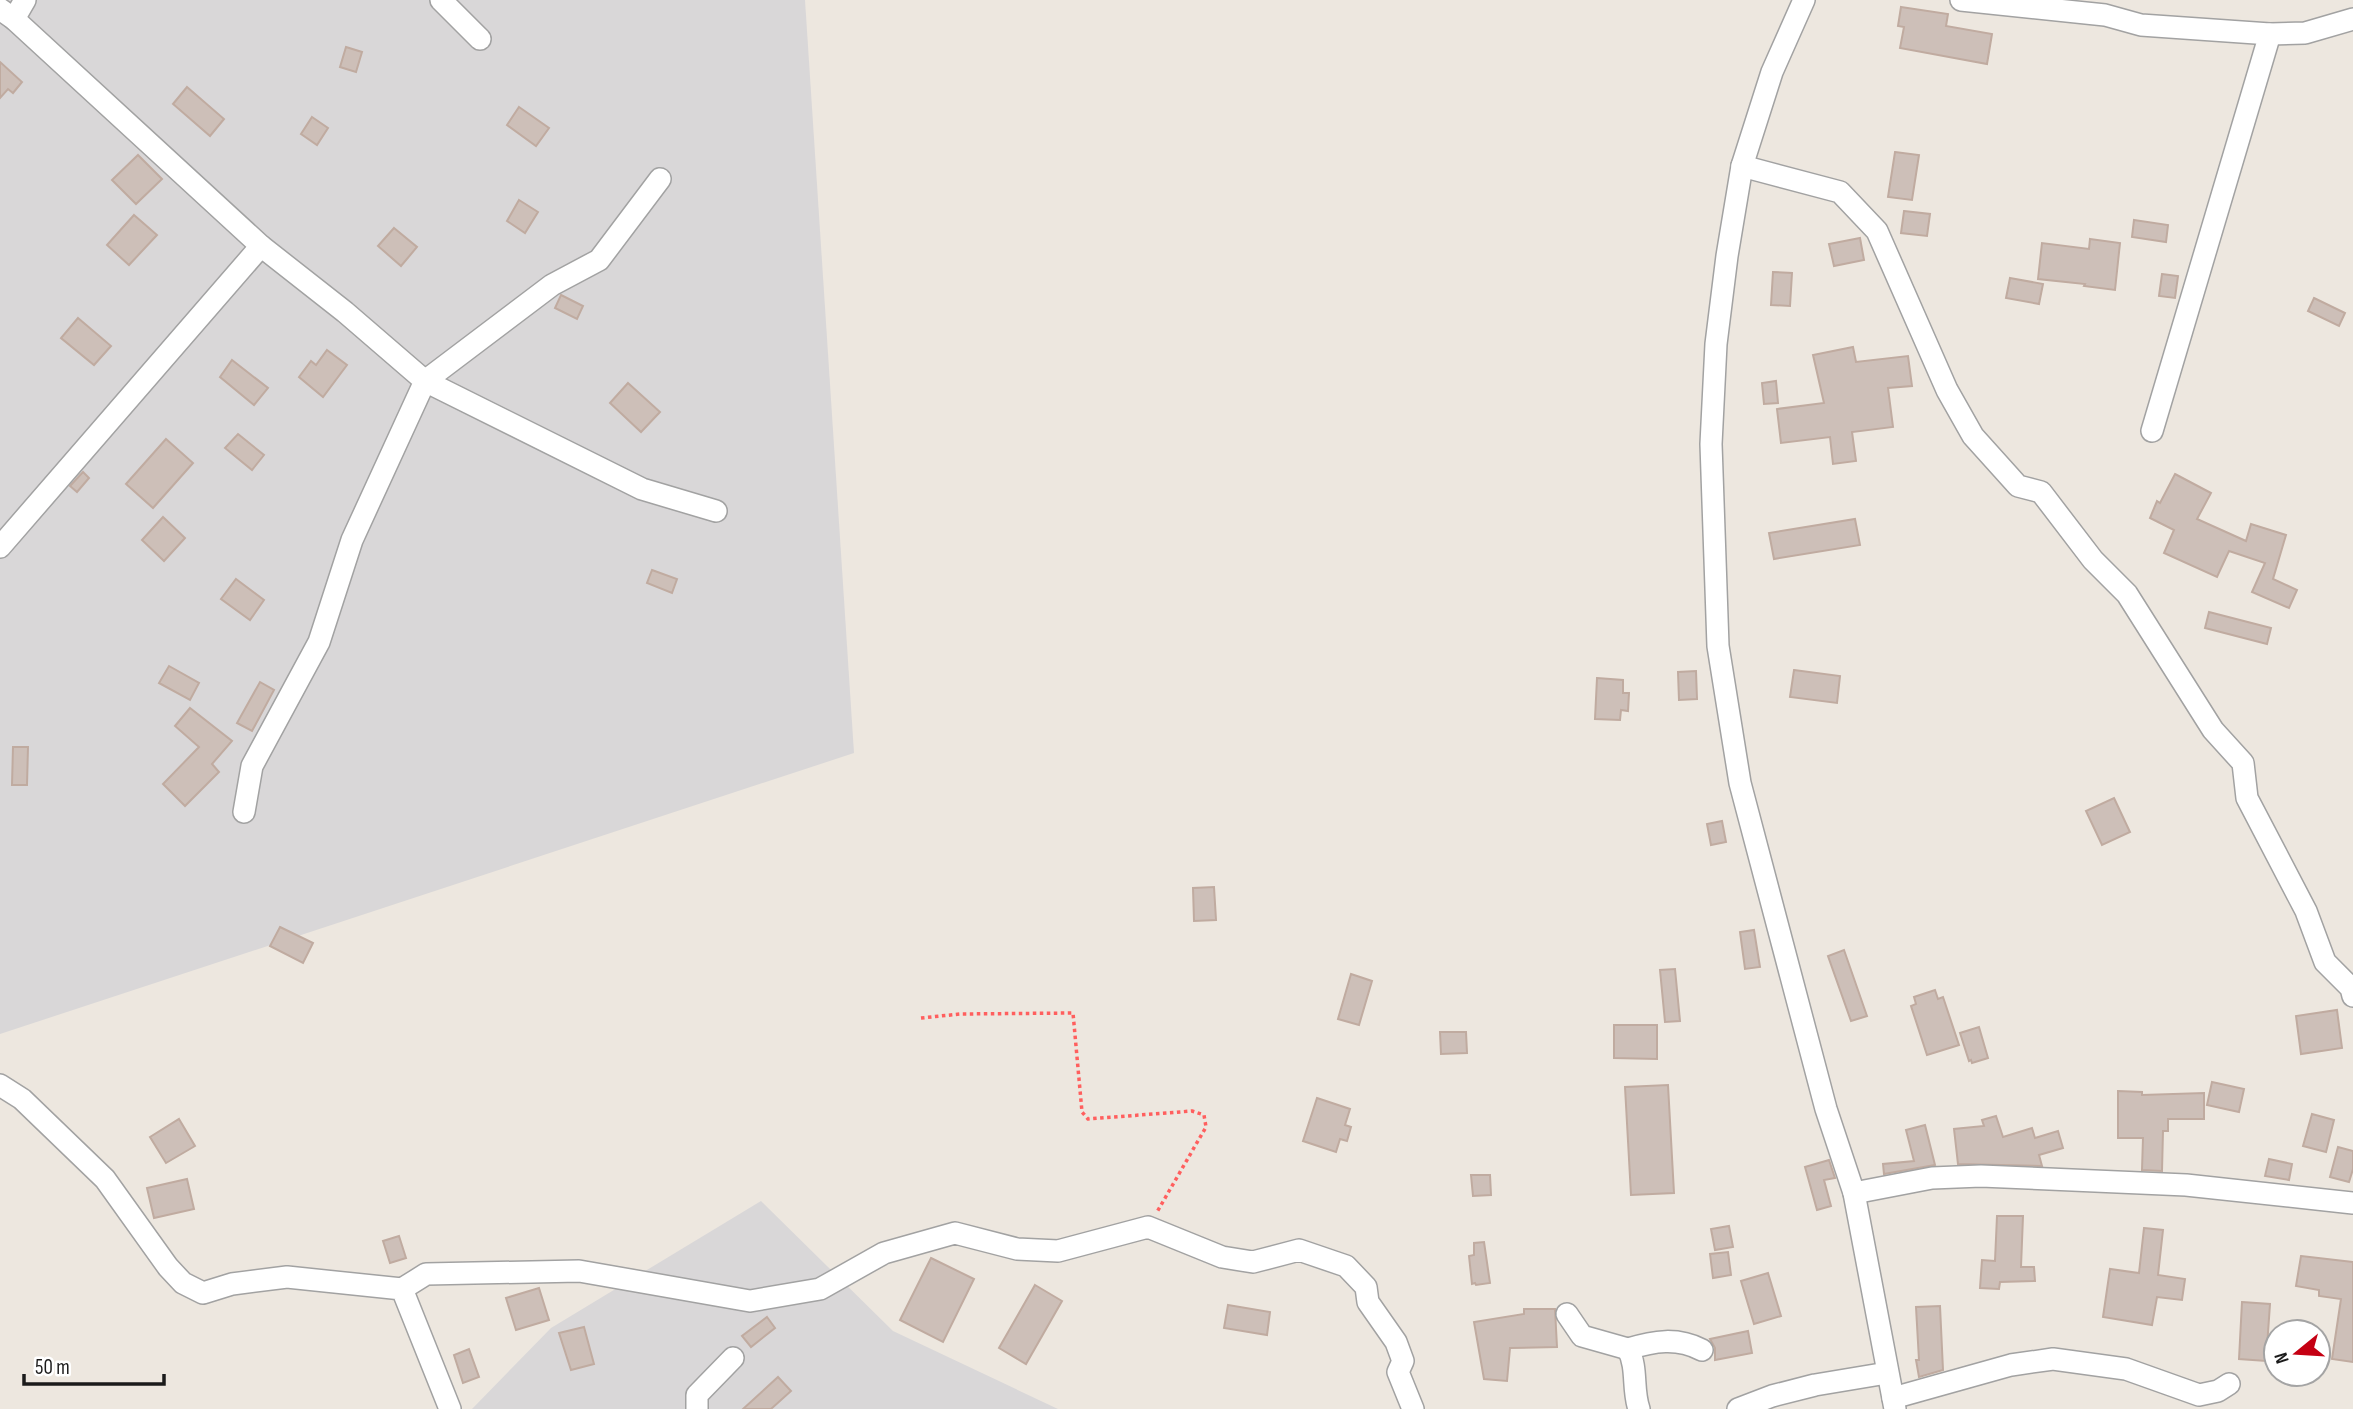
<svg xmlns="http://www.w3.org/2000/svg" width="2353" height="1409" viewBox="0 0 2353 1409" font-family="'Sofia Sans Condensed',sans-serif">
	<rect width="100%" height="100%" fill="#ede7df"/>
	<g fill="#d9d7d8">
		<polygon points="0,0 805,0 854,753 0,1034"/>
		<polygon points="761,1201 893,1331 1058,1409 472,1409 551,1328"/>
	</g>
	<g fill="#cdbfb8" stroke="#c0aba0" stroke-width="2">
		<polygon points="1901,7 1948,14 1946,26 1992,34 1987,64 1900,48 1904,27 1898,26"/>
		<polygon points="346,47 362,52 356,72 340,67"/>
		<polygon points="0,62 22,82 13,93 8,89 0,98"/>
		<polygon points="187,87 224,119 210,136 173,104"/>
		<polygon points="519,107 549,128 536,146 507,125"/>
		<polygon points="312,117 328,128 317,145 301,134"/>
		<polygon points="1895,152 1919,155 1912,200 1888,197"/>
		<polygon points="138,155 162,179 136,204 112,180"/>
		<polygon points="519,200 538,212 525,233 507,221"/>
		<polygon points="1904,211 1930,214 1927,236 1901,233"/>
		<polygon points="134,215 157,235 129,265 107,245"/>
		<polygon points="2134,220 2168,225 2166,242 2132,237"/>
		<polygon points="394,228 417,247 401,266 378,246"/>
		<polygon points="1860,238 1864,260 1834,266 1829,244"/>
		<polygon points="2090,239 2120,243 2115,290 2084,286 2085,284 2038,279 2042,243 2089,249"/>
		<polygon points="1773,272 1792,273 1790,306 1771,305"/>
		<polygon points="2162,274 2178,276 2175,298 2159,296"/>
		<polygon points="2010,278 2043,284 2039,304 2006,298"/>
		<polygon points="561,295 583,306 577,319 555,308"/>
		<polygon points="2314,298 2345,313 2339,326 2308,311"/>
		<polygon points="78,318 111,346 94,365 61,338"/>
		<polygon points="1853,347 1856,362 1908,356 1912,386 1888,388 1893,427 1852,432 1856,461 1833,464 1830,437 1781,443 1777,409 1824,403 1813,355"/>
		<polygon points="327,350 347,365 323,397 299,377 311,361 316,365"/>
		<polygon points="232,360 268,388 254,405 220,377"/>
		<polygon points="1776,381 1778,403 1764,404 1762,383"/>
		<polygon points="628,383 660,412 641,432 610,403"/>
		<polygon points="238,434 264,455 252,470 225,448"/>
		<polygon points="166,439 193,463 153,508 126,484"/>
		<polygon points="83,472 89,478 77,492 70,486"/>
		<polygon points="2175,474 2211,493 2197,519 2246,541 2251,524 2286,535 2273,579 2297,590 2289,608 2252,592 2265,563 2229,551 2217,577 2164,553 2174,530 2150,518 2157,501 2160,503"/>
		<polygon points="163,517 185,538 164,561 142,540"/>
		<polygon points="1855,519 1860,545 1774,559 1769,533"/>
		<polygon points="652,570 677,579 672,593 647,583"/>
		<polygon points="236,579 264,600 250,620 221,599"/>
		<polygon points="2209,612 2271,628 2267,644 2205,628"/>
		<polygon points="169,666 199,683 190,700 159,683"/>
		<polygon points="1794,670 1840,676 1837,703 1790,697"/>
		<polygon points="1696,671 1697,699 1679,700 1678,672"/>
		<polygon points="1597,678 1623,680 1623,693 1629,693 1628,711 1621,710 1620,720 1595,719"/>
		<polygon points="260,682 274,690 252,731 237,723"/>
		<polygon points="190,708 232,741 212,764 219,772 185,806 163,784 199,747 175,726"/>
		<polygon points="13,747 28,747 27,785 12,785"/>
		<polygon points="2114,798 2130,832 2102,845 2086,811"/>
		<polygon points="1722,821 1726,842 1711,845 1707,824"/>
		<polygon points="1214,887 1216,920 1194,921 1193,888"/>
		<polygon points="280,927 313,943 303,963 270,946"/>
		<polygon points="1754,930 1760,967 1745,969 1740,932"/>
		<polygon points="1844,950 1867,1016 1851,1021 1828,956"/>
		<polygon points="1675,969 1680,1021 1665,1022 1660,970"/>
		<polygon points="1351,974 1372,981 1359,1025 1338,1019"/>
		<polygon points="1935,990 1938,999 1943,997 1959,1045 1927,1055 1911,1006 1916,1004 1914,997"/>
		<polygon points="2337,1010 2342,1048 2301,1054 2296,1016"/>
		<polygon points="1614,1025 1657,1025 1657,1059 1614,1058"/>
		<polygon points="1979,1027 1988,1058 1972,1063 1971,1060 1969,1061 1960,1033"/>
		<polygon points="1440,1032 1466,1032 1467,1053 1441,1054"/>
		<polygon points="2212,1082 2244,1089 2239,1112 2207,1105"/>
		<polygon points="1668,1085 1674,1193 1631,1195 1625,1087"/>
		<polygon points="2118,1091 2142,1092 2142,1095 2204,1093 2204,1119 2168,1119 2168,1131 2163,1131 2162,1171 2142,1170 2143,1138 2118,1138"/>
		<polygon points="1317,1098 1350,1109 1345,1125 1351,1127 1347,1141 1340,1139 1336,1152 1303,1141"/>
		<polygon points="2312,1114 2334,1120 2326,1152 2303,1146"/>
		<polygon points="1996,1116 2003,1137 2032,1128 2035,1138 2058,1131 2063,1148 2039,1155 2042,1166 1958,1164 1954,1129 1984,1126 1982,1120"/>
		<polygon points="179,1119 195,1146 166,1163 150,1137"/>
		<polygon points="1925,1125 1935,1165 1884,1174 1883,1164 1914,1161 1906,1130"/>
		<polygon points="2338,1147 2353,1151 2353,1169 2349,1182 2330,1177"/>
		<polygon points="2269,1159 2292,1164 2289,1180 2265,1176"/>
		<polygon points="1829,1160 1835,1178 1824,1180 1831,1206 1817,1210 1805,1167"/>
		<polygon points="1471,1175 1490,1175 1491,1195 1473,1196"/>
		<polygon points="187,1179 194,1209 154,1218 147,1188"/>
		<polygon points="1997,1216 2023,1216 2021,1267 2034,1267 2035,1281 2000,1282 1999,1289 1980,1288 1982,1260 1995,1261"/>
		<polygon points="1729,1226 1733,1247 1715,1250 1711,1229"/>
		<polygon points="2144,1228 2163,1230 2158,1275 2185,1279 2182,1300 2157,1297 2152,1325 2103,1317 2110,1269 2139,1273"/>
		<polygon points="399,1236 406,1258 390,1263 383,1241"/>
		<polygon points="1484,1242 1490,1283 1476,1285 1475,1283 1472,1284 1469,1256 1474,1255 1474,1243"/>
		<polygon points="1728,1252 1731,1275 1713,1278 1710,1254"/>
		<polygon points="2301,1256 2353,1262 2353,1362 2332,1359 2341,1299 2319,1296 2319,1290 2296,1286"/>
		<polygon points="931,1258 974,1279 943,1342 900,1320"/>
		<polygon points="1768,1273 1781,1316 1754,1324 1741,1281"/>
		<polygon points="1035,1285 1062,1301 1026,1364 999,1348"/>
		<polygon points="539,1288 549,1320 516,1330 506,1298"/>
		<polygon points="2242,1302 2270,1304 2266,1361 2239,1359"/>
		<polygon points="1228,1305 1270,1312 1267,1335 1224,1328"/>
		<polygon points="1940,1306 1943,1370 1919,1377 1916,1360 1919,1360 1916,1307"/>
		<polygon points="1524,1309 1555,1309 1557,1347 1510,1348 1507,1381 1484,1379 1474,1322 1524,1314"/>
		<polygon points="767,1317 775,1328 751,1347 742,1336"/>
		<polygon points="584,1327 594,1364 571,1370 559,1333"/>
		<polygon points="1748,1331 1752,1353 1715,1360 1715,1348 1710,1339"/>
		<polygon points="469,1349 479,1377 463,1383 454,1355"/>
		<polygon points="778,1377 791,1391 771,1409 743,1409"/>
	</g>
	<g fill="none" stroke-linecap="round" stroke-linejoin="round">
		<defs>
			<g id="street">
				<polyline points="441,0 480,39"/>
				<polyline points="1804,0 1772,72 1742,166 1727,256 1716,344 1711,444 1718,646 1740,783 1826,1109 1854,1193 1895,1409"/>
				<polyline points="1961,0 2105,15 2141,25 2270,34 2305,33 2353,19"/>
				<polyline points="0,9 14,19 261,246 345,312 425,381 352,540 319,642 252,766 244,812"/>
				<polyline points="14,19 25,0"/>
				<polyline points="1742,166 1840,192 1877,231 1947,390 1973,436 2018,486 2041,492 2093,560 2127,594 2213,730 2243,763 2247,798 2306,911 2325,962 2351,988 2353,996"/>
				<polyline points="660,179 599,260 552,285 425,381 642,489 716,511"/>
				<polyline points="2152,431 2270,34"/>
				<polyline points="0,547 261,246"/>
				<polyline points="0,1085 22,1099 105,1179 168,1267 183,1283 203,1293 232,1284 287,1277 402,1289 450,1409"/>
				<polyline points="1854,1193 1932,1178 1981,1176 2186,1185 2353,1203"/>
				<polyline points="402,1289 426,1274 579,1271 750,1301 820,1289 884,1253 955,1233 1017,1249 1058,1251 1148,1227 1222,1257 1253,1262 1299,1250 1346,1266 1366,1287 1368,1302 1396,1342 1403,1361 1398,1372 1413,1409"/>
				<polyline points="1567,1314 1582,1336 1628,1349"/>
				<polyline points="1893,1398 2011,1365 2053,1359 2126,1369 2199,1395 2218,1391 2229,1384"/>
				<polyline points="697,1409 697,1395 733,1358"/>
				<path d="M1639,1409C1632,1389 1638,1368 1628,1349C1654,1341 1677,1337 1702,1350"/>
				<polyline points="1738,1409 1772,1396 1815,1385 1887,1373"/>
			</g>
		</defs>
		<use href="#street" stroke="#a2a2a2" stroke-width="24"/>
		<polyline stroke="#ff5f5e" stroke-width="3.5" stroke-dasharray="3.5 3.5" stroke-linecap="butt" points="921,1018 960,1014 1073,1013 1082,1112 1088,1119 1192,1111 1204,1115 1206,1127 1157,1212"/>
		<use href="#street" stroke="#fff" stroke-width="21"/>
	</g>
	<g transform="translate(2297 1353) rotate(252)"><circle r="33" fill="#ffffff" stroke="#a4a4a4" stroke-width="2"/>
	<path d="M0-5L12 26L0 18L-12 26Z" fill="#c50013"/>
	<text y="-10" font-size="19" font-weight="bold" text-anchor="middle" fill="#1b1b1b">N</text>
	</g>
	<path d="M24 1374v10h140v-10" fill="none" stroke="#1b1b1b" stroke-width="3.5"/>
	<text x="35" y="1374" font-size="21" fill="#1b1b1b" stroke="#ffffff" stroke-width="5" paint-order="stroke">50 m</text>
</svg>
